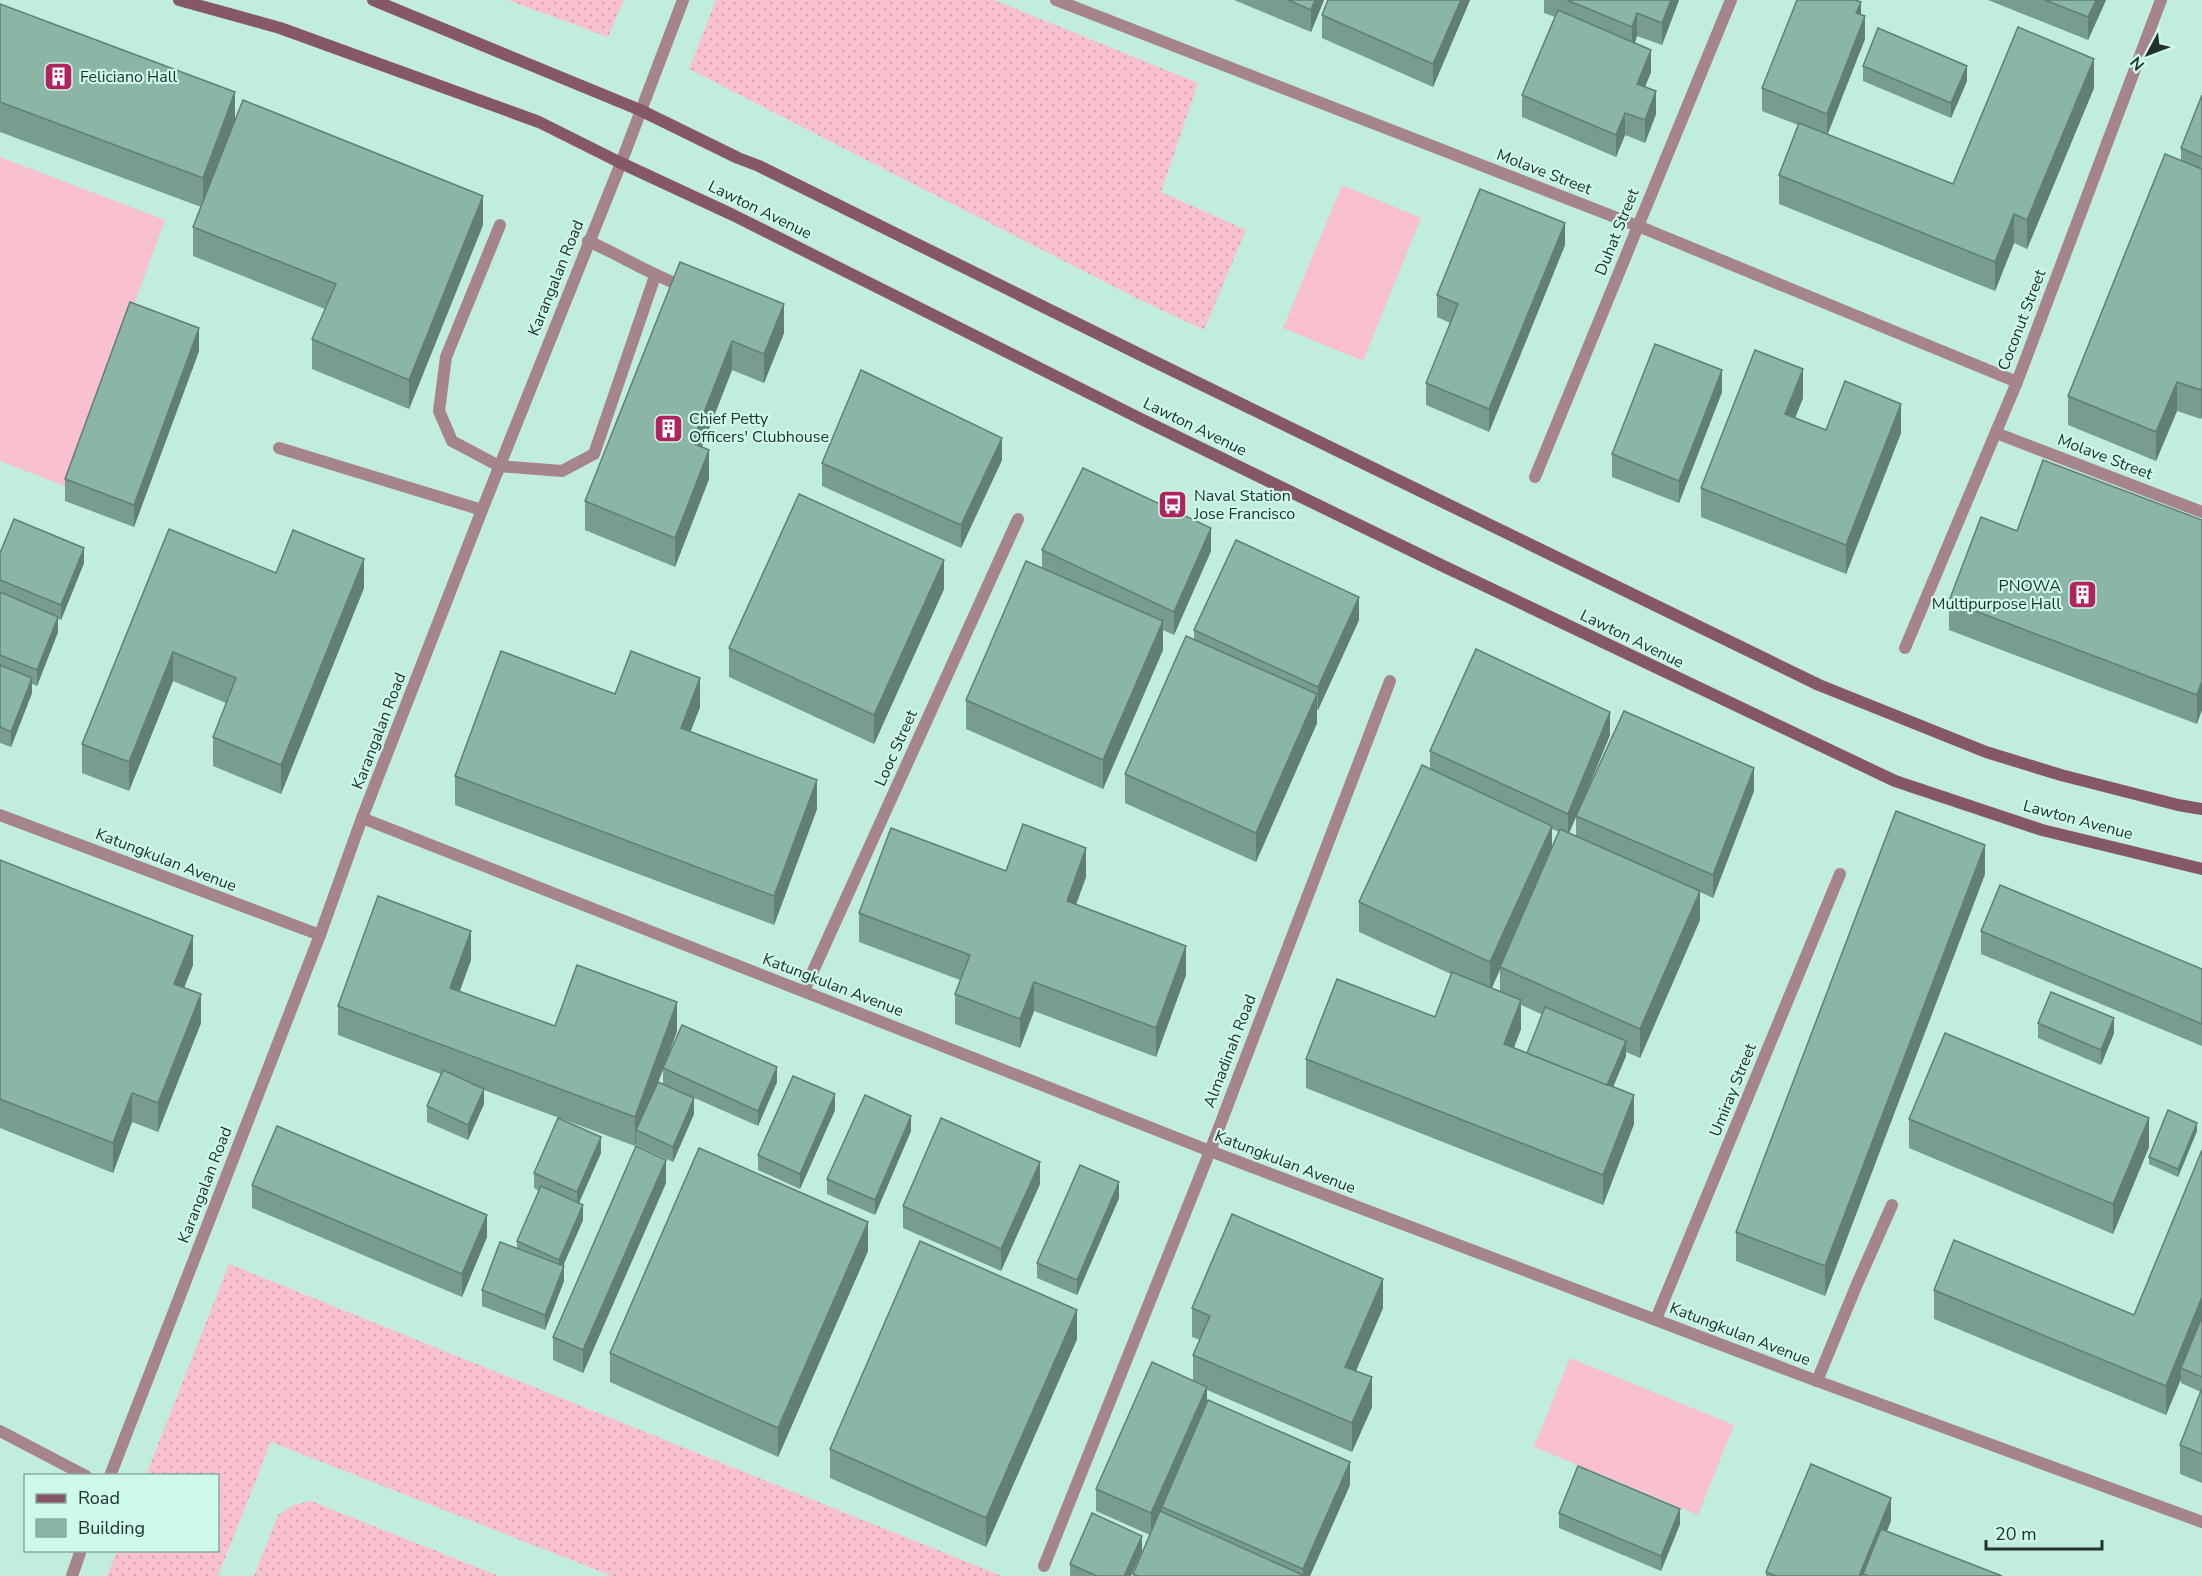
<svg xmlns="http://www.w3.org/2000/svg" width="2202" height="1576" viewBox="0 0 2202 1576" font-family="'Nunito Sans',sans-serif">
	<defs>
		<pattern id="grass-dots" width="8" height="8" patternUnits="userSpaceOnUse" patternTransform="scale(1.5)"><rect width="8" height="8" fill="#f9c0cf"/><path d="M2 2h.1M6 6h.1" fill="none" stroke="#d5a5b2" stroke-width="1.8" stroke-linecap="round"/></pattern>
	</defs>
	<rect width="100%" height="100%" fill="#c1eddd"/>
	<g fill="url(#grass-dots)">
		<polygon points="507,0 624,0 608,37"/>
		<polygon points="716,0 994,0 1198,83 1161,192 1246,230 1204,330 1138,299 689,69"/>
		<polygon points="229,1264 1002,1576 612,1576 271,1442 218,1576 107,1576 117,1551 218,1550 218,1476 146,1475"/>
		<polygon points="311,1501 499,1576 254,1576 278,1515 294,1505"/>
	</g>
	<g fill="#f9c0cf">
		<polygon points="0,157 165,220 67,487 0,461"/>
		<polygon points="1342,185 1421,218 1363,361 1283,328"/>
		<polygon points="1570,1358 1734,1425 1698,1515 1534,1447"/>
	</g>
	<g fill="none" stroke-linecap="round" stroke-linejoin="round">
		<g stroke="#a5848c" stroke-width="12">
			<polyline points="500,225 446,357 439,411 452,441 499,466 562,471 594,454 655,276"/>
			<path d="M588,241C622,256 651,275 685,287"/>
			<polyline points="279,448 482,510"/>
			<polyline points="804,991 1018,519"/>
			<polyline points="1656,1319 1840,874"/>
			<polyline points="1817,1381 1857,1284 1892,1205"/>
			<polyline points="1044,1566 1210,1151 1390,681"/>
		</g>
		<g stroke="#a5848c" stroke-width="12">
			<polyline points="1056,0 1638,226 2017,382"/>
			<polyline points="1996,433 2202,512"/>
			<polyline points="1535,477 1731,0"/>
			<polyline points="1905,648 2017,382 2161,0"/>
			<polyline points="0,815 320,935"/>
			<polyline points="362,818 1210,1151 1817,1381 2202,1522"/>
			<polyline points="0,1431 86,1476"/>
			<polyline points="110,1476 320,935 362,818 482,510 621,163 683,0"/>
			<polyline points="72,1576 81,1550"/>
		</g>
		<g stroke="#865764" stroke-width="12">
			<polyline points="179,0 280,28 539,122 621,163 733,215 1141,419 1441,565 1895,781 2042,830 2202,869"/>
			<polyline points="373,0 640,110 738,158 759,166 1149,359 1819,685 1986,752 2061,775 2178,805 2202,809"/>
		</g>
	</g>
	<g fill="#789c8f" fill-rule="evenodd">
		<polygon points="1234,0 1324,0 1311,32"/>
		<polygon points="1328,0 1470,0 1433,87 1322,38 1322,15"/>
		<polygon points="1544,0 1679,0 1662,45 1637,36 1635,43 1651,72 1645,87 1656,114 1645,143 1625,135 1616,157 1522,117 1522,95 1555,17 1544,13"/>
		<polygon points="1988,0 2106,0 2088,40"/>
		<polygon points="0,4 235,121 483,225 409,409 312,369 312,339 325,309 193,256 193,227 201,207 0,132"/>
		<polygon points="1861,15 1865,39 1827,134 1953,184 2094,88 2027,249 2014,243 1995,291 1779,204 1779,175 1798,125 1762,111 1762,88"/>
		<polygon points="1863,66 1967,81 1951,118 1863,81"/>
		<polygon points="2202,95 2202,416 2201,419 2177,411 2156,461 2068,425 2068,396 2181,160 2181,148"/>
		<polygon points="1565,245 1489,432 1426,405 1426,383 1450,323 1437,317 1437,295"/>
		<polygon points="680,262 784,333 764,383 732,370 702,447 709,479 675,567 585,530 585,501"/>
		<polygon points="199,351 134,527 65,501 65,479"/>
		<polygon points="1722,392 1679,503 1612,477 1612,454"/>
		<polygon points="1803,398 1795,418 1826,430 1901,433 1846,574 1701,517 1701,488"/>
		<polygon points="1002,460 961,548 822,486 822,463"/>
		<polygon points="2202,520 2197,724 1949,630 1949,601 2017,531"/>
		<polygon points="169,529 276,573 364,588 281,794 213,766 213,737 226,703 173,681 129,791 82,773 82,744"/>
		<polygon points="1042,550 1211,551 1174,635 1163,630 1163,650 1103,789 966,729 966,700 1042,568"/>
		<polygon points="0,553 84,563 61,620 58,619 58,632 37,686 32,684 32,693 11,747 0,743"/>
		<polygon points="944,589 874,744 729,677 729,648"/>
		<polygon points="1359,620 1318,710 1317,709 1317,723 1256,862 1125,803 1125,774 1194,639 1194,630"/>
		<polygon points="615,694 700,707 690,732 817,809 774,925 455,805 455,776"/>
		<path d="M1610,735L1581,806L1754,791L1713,898L1700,892V920L1640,1058L1626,1052V1056L1613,1087L1634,1124L1603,1205L1306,1088V1059L1435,1017L1451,974L1359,932V902L1430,769V751ZM1576,817V836L1569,833ZM1552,829L1559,832L1552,847ZM1500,968V992L1491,988ZM1521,1005L1543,1015L1527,1053L1514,1048L1521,1029Z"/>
		<polygon points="0,860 193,965 184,988 201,1023 158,1132 132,1122 113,1173 0,1128"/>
		<polygon points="1006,871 1086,877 1076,904 1186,975 1156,1057 1034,1011 1020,1048 955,1024 955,994 960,980 859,942 859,913"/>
		<polygon points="1985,874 1825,1296 1736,1261 1736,1232"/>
		<polygon points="1981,931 2202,969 2202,1046 1981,954"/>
		<polygon points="471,960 460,991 555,1026 677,1031 666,1062 777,1082 758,1126 663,1084 663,1070 658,1082 694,1114 673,1162 636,1145 636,1142 635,1146 484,1090 484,1104 468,1140 427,1122 427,1106 441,1074 338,1035 338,1006"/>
		<polygon points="2038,1023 2114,1033 2101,1065 2038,1038"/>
		<polygon points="835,1110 800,1189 758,1170 758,1155"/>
		<polygon points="1909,1119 2149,1147 2113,1234 1909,1148"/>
		<polygon points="911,1131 875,1215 827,1194 827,1179"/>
		<polygon points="2197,1131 2178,1177 2149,1164 2149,1157"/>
		<polygon points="2202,1150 2202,1483 2180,1474 2180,1445 2201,1392 2181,1383 2181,1379 2166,1415 1934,1319 1934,1290 2134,1315"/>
		<polygon points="601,1153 579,1203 583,1220 563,1266 564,1281 545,1330 482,1306 482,1290 517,1248 517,1241 539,1191 534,1188 534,1173"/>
		<polygon points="666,1183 583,1373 553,1360 553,1337"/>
		<polygon points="1040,1184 1001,1271 903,1228 903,1206"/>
		<polygon points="252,1185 487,1237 462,1297 252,1208"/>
		<polygon points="1119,1198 1077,1295 1037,1278 1037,1263"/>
		<polygon points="868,1251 778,1457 610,1382 610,1353"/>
		<polygon points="1192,1308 1383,1308 1356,1371 1372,1407 1352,1452 1207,1390 1207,1402 1350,1485 1310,1576 1133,1576 1133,1574 1150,1535 1096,1511 1096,1489 1193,1381 1193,1355 1200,1340 1192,1337"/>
		<polygon points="1077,1339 986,1547 830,1478 830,1449"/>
		<polygon points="1559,1513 1680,1524 1661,1571 1559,1528"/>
		<polygon points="1891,1521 1887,1531 2002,1576 1766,1576 1766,1572"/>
		<polygon points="1142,1551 1131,1576 1070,1576 1070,1564"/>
	</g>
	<g fill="#617f74">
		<polygon points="1315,0 1324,0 1311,32 1311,10"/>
		<polygon points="1461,0 1470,0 1433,87 1433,64"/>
		<polygon points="1671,0 1679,0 1662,45 1662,23"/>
		<polygon points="2096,0 2106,0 2088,40 2088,17"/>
		<polygon points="1861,2 1861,25 1856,13"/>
		<polygon points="1637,13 1637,36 1632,49 1632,27"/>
		<polygon points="1865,16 1865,39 1827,136 1827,114"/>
		<polygon points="1651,50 1651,72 1637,106 1637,84"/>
		<polygon points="2094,59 2094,88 2027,249 2027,220"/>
		<polygon points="1967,66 1967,81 1951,118 1951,103"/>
		<polygon points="1656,91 1656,114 1645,143 1645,120"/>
		<polygon points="235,92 235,121 203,207 203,178"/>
		<polygon points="1625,113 1625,135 1616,157 1616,135"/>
		<polygon points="483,196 483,225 409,409 409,380"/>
		<polygon points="2014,214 2014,243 1995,291 1995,262"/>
		<polygon points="1565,223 1565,245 1489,432 1489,409"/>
		<polygon points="784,304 784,333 764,383 764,354"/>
		<polygon points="199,328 199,351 134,527 134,505"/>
		<polygon points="732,341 732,370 692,472 692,443"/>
		<polygon points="1803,369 1803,398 1785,443 1785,414"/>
		<polygon points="1722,370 1722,392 1679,503 1679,481"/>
		<polygon points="2177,382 2177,411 2156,461 2156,432"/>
		<polygon points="2202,387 2202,416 2201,419 2201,390"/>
		<polygon points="1901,404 1901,433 1846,574 1846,545"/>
		<polygon points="1002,438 1002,460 961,548 961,525"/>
		<polygon points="709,450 709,479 675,567 675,538"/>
		<polygon points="1211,528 1211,551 1174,635 1174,612"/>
		<polygon points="84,548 84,563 61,620 61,605"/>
		<polygon points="364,559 364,588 281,794 281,765"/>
		<polygon points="944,560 944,589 874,744 874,715"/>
		<polygon points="1359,597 1359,620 1318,710 1318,687"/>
		<polygon points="58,617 58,632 37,686 37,670"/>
		<polygon points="1163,621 1163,650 1103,789 1103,760"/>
		<polygon points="173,652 173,681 129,791 129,762"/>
		<polygon points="32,678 32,693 11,747 11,732"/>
		<polygon points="700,678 700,707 681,757 681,728"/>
		<polygon points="2202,681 2202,710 2197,724 2197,695"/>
		<polygon points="1317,694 1317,723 1256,862 1256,833"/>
		<polygon points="1610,712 1610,735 1568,836 1568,814"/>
		<polygon points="1754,768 1754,791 1713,898 1713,875"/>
		<polygon points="817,780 817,809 774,925 774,896"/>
		<polygon points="1552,826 1552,855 1490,992 1490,962"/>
		<polygon points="1985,845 1985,874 1825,1296 1825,1266"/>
		<polygon points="1086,848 1086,877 1067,930 1067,901"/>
		<polygon points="1700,891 1700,920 1640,1058 1640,1029"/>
		<polygon points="471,931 471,960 450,1017 450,988"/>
		<polygon points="193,936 193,965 174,1013 174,984"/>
		<polygon points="1186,946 1186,975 1156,1057 1156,1028"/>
		<polygon points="1034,982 1034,1011 1020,1048 1020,1019"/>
		<polygon points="201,994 201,1023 158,1132 158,1103"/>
		<polygon points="1521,1000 1521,1029 1504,1073 1504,1044"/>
		<polygon points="677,1002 677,1031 640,1132 636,1130 636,1142 635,1146 635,1117"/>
		<polygon points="2114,1018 2114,1033 2101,1065 2101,1050"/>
		<polygon points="1626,1041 1626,1056 1605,1106 1605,1091"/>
		<polygon points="777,1067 777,1082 758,1126 758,1111"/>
		<polygon points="484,1089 484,1104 468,1140 468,1125"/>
		<polygon points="132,1093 132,1122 113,1173 113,1143"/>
		<polygon points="835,1094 835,1110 800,1189 800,1174"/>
		<polygon points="1634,1095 1634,1124 1603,1205 1603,1175"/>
		<polygon points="694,1098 694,1114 673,1162 673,1147"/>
		<polygon points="911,1116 911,1131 875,1215 875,1200"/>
		<polygon points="2149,1118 2149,1147 2113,1234 2113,1204"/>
		<polygon points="2197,1123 2197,1131 2178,1177 2178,1169"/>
		<polygon points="601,1137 601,1153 577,1207 577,1192"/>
		<polygon points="666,1160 666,1183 583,1373 583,1350"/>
		<polygon points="1040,1162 1040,1184 1001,1271 1001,1249"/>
		<polygon points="1119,1182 1119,1198 1077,1295 1077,1280"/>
		<polygon points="583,1205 583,1220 559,1275 559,1260"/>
		<polygon points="487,1215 487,1237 462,1297 462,1274"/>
		<polygon points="868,1222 868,1251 778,1457 778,1428"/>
		<polygon points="564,1266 564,1281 545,1330 545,1315"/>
		<polygon points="1383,1279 1383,1308 1345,1396 1345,1367"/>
		<polygon points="2202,1297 2202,1327 2181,1368 2181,1379 2166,1415 2166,1386"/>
		<polygon points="1077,1310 1077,1339 986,1547 986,1518"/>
		<polygon points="1372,1377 1372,1407 1352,1452 1352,1423"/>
		<polygon points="1207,1387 1207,1409 1162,1507 1162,1512 1151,1536 1151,1513"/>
		<polygon points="1350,1462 1350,1485 1310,1576 1303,1576 1303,1569"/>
		<polygon points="1891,1498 1891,1521 1868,1576 1863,1574 1863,1576 1859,1576"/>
		<polygon points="1680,1509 1680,1524 1661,1571 1661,1556"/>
		<polygon points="1142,1536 1142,1551 1131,1576 1124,1576"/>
	</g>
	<g fill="#8bb5a6" stroke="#617f74" stroke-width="1.5">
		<polygon points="1288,0 1315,0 1311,10"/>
		<polygon points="1328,0 1461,0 1433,64 1322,15"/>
		<polygon points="1567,0 1671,0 1662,23 1637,13 1632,27"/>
		<polygon points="1797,0 1855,0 1861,2 1856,13 1865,16 1827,114 1762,88"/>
		<polygon points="2045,0 2096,0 2088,17"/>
		<polygon points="0,4 235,92 203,178 0,102"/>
		<polygon points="1558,10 1651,50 1637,84 1656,91 1645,120 1625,113 1616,135 1522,95"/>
		<polygon points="2018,27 2094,59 2027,220 2014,214 1995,262 1779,175 1799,123 1953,184"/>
		<polygon points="1878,28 1967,66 1951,103 1863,66"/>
		<polygon points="2202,95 2202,157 2181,148"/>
		<polygon points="243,100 483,196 409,380 312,339 336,284 193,227"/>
		<polygon points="2165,154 2202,169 2202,387 2201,390 2177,382 2156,432 2068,396"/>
		<polygon points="1480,189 1565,223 1489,409 1426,383 1458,304 1437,295"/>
		<polygon points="680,262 784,304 764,354 732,341 692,443 709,450 675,538 585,501"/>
		<polygon points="130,302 199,328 134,505 65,479"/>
		<polygon points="1655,344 1722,370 1679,481 1612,454"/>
		<polygon points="1755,350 1803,369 1785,414 1826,430 1845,381 1901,404 1846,545 1701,488"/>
		<polygon points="861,370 1002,438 961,525 822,463"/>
		<polygon points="2043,460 2202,520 2202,681 2197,695 1949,601 1981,517 2017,531"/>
		<polygon points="1083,468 1211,528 1174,612 1042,550"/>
		<polygon points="799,494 944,560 874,715 729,648"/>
		<polygon points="14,519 84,548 61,605 0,580 0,553"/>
		<polygon points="169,529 276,573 293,530 364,559 281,765 213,737 236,678 173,652 129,762 82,744"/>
		<polygon points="1236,540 1359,597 1318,687 1194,630"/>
		<polygon points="1026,561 1163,621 1103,760 966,700"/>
		<polygon points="0,592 58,617 37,670 0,655"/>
		<polygon points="1186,636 1317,694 1256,833 1125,774"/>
		<polygon points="1476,649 1610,712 1568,814 1430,751"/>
		<polygon points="501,651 615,694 631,651 700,678 681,728 817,780 774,896 455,776"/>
		<polygon points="0,665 32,678 11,732 0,727"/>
		<polygon points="1624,711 1754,768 1713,875 1576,816"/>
		<polygon points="1422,765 1552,826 1490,962 1359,902"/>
		<polygon points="1896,811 1985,845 1825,1266 1736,1232"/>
		<polygon points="1023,824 1086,848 1067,901 1186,946 1156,1028 1034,982 1020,1019 955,994 970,955 859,913 891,828 1006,871"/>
		<polygon points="1560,829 1700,891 1640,1029 1500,967"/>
		<polygon points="0,860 193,936 174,984 201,994 158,1103 132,1093 113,1143 0,1099"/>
		<polygon points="2000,885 2202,969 2202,1024 1981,931"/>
		<polygon points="378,896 471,931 450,988 555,1026 577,965 677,1002 635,1117 338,1006"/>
		<polygon points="1452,972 1521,1000 1504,1044 1634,1095 1603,1175 1306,1059 1337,979 1435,1017"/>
		<polygon points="2051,992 2114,1018 2101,1050 2038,1023"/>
		<polygon points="1545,1007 1626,1041 1607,1085 1527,1053"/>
		<polygon points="682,1025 777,1067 758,1111 663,1068"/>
		<polygon points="1945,1033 2149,1118 2113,1204 1909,1119"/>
		<polygon points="443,1070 484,1089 468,1125 427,1106"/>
		<polygon points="793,1076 835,1094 800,1174 758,1155"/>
		<polygon points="658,1082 694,1098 673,1147 636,1130"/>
		<polygon points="865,1095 911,1116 875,1200 827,1179"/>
		<polygon points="2168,1110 2197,1123 2178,1169 2149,1157"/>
		<polygon points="558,1118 601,1137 577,1192 534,1173"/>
		<polygon points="941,1118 1040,1162 1001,1249 903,1206"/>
		<polygon points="277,1126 487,1215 462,1274 252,1185"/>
		<polygon points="636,1146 666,1160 583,1350 553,1337"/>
		<polygon points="699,1148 868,1222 778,1428 610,1353"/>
		<polygon points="2202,1150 2202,1297 2166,1386 1934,1290 1954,1240 2134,1315"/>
		<polygon points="1080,1165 1119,1182 1077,1280 1037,1263"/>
		<polygon points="541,1186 583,1205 559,1260 517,1241"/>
		<polygon points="1232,1214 1383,1279 1345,1367 1372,1377 1352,1423 1193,1355 1210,1316 1192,1308"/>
		<polygon points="920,1241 1077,1310 986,1518 830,1449"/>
		<polygon points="500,1242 564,1266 545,1315 482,1290"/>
		<polygon points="2202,1317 2202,1377 2181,1368"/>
		<polygon points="1152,1362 1207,1387 1151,1513 1096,1489"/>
		<polygon points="2202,1388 2202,1454 2180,1445"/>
		<polygon points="1208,1400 1350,1462 1303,1569 1162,1507"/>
		<polygon points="1811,1464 1891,1498 1859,1576 1776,1576 1766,1572"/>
		<polygon points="1578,1466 1680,1509 1661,1556 1559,1513"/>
		<polygon points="1160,1511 1305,1576 1138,1576 1133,1574"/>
		<polygon points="1092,1513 1142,1536 1124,1576 1097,1576 1070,1564"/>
		<polygon points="1881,1529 2002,1576 1869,1576 1863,1574"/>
	</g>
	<defs>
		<symbol id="building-square" viewBox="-11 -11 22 22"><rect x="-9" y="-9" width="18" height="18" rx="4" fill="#b0235e" stroke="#cefaea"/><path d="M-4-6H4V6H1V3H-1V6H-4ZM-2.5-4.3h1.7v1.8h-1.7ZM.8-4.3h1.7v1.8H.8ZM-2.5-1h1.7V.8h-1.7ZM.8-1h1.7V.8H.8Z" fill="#fff"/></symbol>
		<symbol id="bus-square" viewBox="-11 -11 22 22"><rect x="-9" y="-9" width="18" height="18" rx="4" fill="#b0235e" stroke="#cefaea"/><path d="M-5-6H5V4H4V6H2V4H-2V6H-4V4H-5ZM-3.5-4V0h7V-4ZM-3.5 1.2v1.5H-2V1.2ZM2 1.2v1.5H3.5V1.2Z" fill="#fff"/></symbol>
	</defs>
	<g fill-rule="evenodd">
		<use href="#building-square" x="42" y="60" width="33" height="33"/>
		<use href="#building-square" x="652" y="412" width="33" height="33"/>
		<use href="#bus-square" x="1156" y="488" width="33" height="33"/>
		<use href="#building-square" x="2066" y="578" width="33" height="33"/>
	</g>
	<g text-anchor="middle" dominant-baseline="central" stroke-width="4.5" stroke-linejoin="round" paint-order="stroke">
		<g font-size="16" fill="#21322c" stroke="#cefaea" text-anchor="start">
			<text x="80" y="77">Feliciano Hall</text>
			<text x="689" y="419">Chief Petty<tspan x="689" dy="18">Officers' Clubhouse</tspan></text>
			<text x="1194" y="496">Naval Station<tspan x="1194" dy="18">Jose Francisco</tspan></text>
			<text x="2061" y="586" text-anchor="end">PNOWA<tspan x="2061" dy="18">Multipurpose Hall</tspan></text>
		</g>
		<g font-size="16" fill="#21322c" stroke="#cefaea">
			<text transform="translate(1544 172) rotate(21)">Molave Street</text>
			<text transform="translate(760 210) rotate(26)">Lawton Avenue</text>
			<text transform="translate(1617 232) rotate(-68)">Duhat Street</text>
			<text transform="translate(556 278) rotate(-68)">Karangalan Road</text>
			<text transform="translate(2022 320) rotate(-69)">Coconut Street</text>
			<text transform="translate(1195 427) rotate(26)">Lawton Avenue</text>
			<text transform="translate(2105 457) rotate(21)">Molave Street</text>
			<text transform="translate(1632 639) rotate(26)">Lawton Avenue</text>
			<text transform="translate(379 731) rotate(-69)">Karangalan Road</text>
			<text transform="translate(896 748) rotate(-66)">Looc Street</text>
			<text transform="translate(2078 820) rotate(15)">Lawton Avenue</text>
			<text transform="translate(166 860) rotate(21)">Katungkulan Avenue</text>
			<text transform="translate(833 985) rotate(21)">Katungkulan Avenue</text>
			<text transform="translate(1230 1051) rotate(-69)">Almadinah Road</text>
			<text transform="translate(1733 1090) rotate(-68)">Umiray Street</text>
			<text transform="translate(1285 1162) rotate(21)">Katungkulan Avenue</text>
			<text transform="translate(205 1185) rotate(-69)">Karangalan Road</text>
			<text transform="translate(1740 1334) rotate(21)">Katungkulan Avenue</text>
		</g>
	</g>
	<rect x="24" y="1474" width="195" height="78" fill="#cefaea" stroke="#89aa9e" stroke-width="1.5"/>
	<rect x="36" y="1494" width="30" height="9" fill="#865764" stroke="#89aa9e" stroke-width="1.5"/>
	<text x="78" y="1504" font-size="18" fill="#21322c">Road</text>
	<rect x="36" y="1519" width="30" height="18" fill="#8bb5a6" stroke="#89aa9e" stroke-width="1.5"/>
	<text x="78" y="1534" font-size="18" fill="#21322c">Building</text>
	<g transform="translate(2148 54) rotate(229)" stroke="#cefaea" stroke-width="4.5" paint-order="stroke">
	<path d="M0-4.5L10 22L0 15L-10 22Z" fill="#21322c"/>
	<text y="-9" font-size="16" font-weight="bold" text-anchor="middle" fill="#21322c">N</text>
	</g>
	<path d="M1986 1540v9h116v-9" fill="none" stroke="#21322c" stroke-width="3"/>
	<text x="1995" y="1540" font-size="18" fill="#21322c" stroke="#cefaea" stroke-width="4.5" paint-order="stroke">20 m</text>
</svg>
